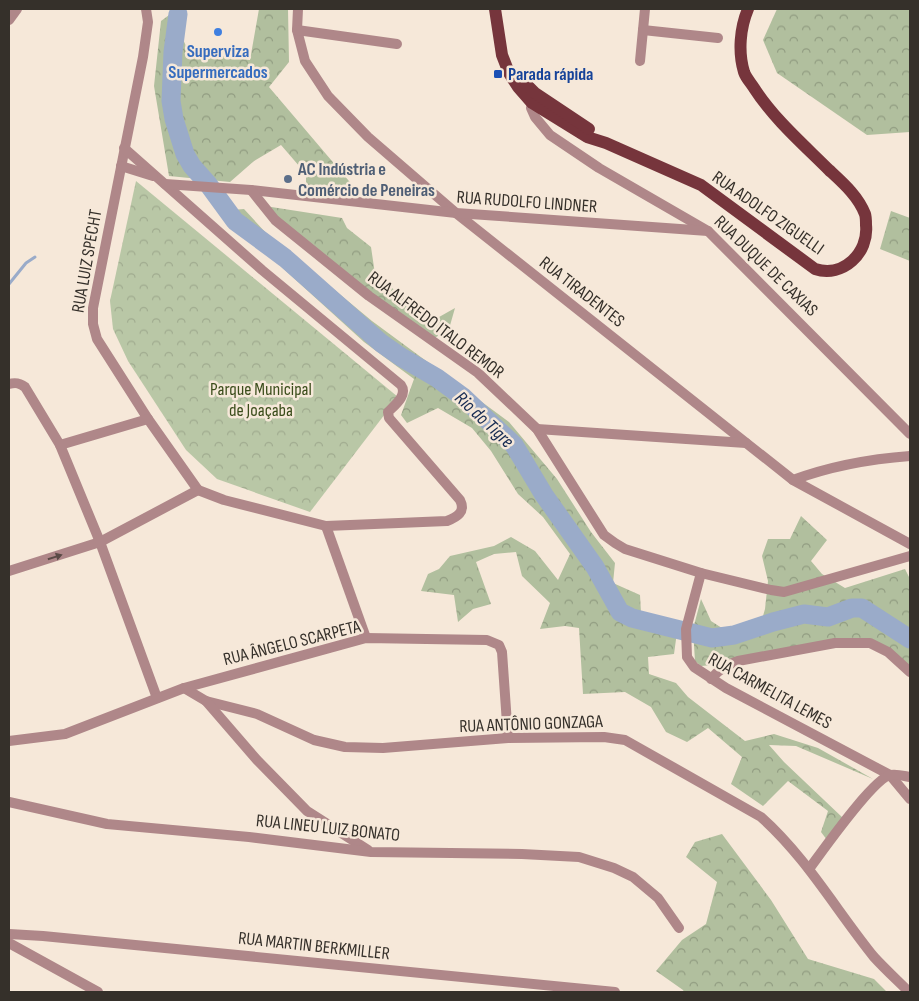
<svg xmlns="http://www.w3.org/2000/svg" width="919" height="1001" viewBox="0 0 919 1001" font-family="'Sofia Sans Condensed',sans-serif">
	<defs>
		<pattern id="forest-crowns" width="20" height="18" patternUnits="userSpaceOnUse" patternTransform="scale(1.25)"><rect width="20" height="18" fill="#b1bf9e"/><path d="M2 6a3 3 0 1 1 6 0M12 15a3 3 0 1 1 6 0" fill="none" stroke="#919c81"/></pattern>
		<pattern id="park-crowns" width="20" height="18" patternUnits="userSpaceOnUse" patternTransform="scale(1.25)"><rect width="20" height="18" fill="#b9c7a6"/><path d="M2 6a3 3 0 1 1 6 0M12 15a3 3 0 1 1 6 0" fill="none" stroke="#a0ab8f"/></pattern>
	</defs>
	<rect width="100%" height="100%" fill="#f6e8d9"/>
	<g fill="url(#forest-crowns)">
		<polygon points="259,9 288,9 289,62 269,87 360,194 338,193 306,188 306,174 281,145 254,161 230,182 169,176 154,86 161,21 172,13 188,51 250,60"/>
		<polygon points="777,9 910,9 910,132 867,135 777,73 763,40"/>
		<polygon points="265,206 342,218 347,228 371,247 375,274 432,321 455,308 449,329 433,339 354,283"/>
		<polygon points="244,209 266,233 372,321 509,422 557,479 591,532 615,563 613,583 640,595 641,613 678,625 674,654 648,657 649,674 676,683 688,697 745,741 774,734 818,748 873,779 796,746 769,745 784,762 843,818 827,840 821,832 828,811 788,781 763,806 731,784 742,757 708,728 687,742 666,732 651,707 625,692 583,694 579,628 565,626 540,629 550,603 522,576 516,552 494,554 476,562 491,604 473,609 458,622 454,595 421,591 428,574 439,569 450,556 494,546 511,537 535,551 558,580 570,554 543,517 518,494 491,451 472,428 438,408 407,423 401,415 414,379 364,342 220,211"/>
		<polygon points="891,211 910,218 910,261 880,249"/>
		<polygon points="801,516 827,540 811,561 822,574 845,588 905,569 910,579 910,668 874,641 784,652 713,665 701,666 695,661 693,629 701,599 711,621 725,630 761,623 765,609 768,581 762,556 768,539 790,539"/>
		<polygon points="722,834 771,900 808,959 874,979 887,992 684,992 683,990 656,971 682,940 706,924 717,882 686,857 695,842"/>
	</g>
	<polygon fill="url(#park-crowns)" points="136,181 398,397 310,512 217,479 186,450 128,361 113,329 110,301"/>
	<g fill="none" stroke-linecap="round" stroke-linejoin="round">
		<polyline stroke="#9aabc9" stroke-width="3" points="9,284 26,263 35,257"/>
		<polyline stroke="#9aabc9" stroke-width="19" points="178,14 173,52 171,101 174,119 185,154 192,166 208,184 235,221 285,258 381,343 401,357 437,378 463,397 514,445 544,495 595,567 620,612 632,618 712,638 734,635 773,622 804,614 828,617 852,608 862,608 910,639"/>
		<g stroke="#af8789" stroke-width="10">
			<polyline points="146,9 148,22 143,57 93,308 93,324 97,339 148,419 198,490"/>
			<polyline points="298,9 297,30 305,61 328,96 368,137 456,213 793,480 910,544"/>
			<polyline points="9,20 17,9"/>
			<polyline points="297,30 397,44"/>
			<polyline points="643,30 718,38"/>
			<polyline points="640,61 645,9"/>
			<polyline points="532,103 531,108 535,117 550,135 599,168 708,231 910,434"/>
			<path d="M124,148L262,270L401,385C408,395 395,405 388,412L389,418L460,500C466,512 457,517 447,521L326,526L224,500L198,490"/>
			<polyline points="121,166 153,176"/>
			<polyline points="165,184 251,190 456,213 708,231"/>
			<polyline points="251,190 275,220 369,296 478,373 537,429 604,535 615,543 625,549 701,573 771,590 784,592 910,556"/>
			<path d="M9,384C16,382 20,383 25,387L60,445L100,542L157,698"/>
			<polyline points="537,429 746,443"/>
			<polyline points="60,445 148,419"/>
			<path d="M793,480C831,466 870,459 910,456"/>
			<polyline points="326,526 366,638"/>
			<polyline points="9,571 100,542 198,490"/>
			<polyline points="701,573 686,629 687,657 694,667 726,688 890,775 910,799"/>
			<path d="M711,679C719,669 727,665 738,661L835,643H870L888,652L910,672"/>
			<path d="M184,688L206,701L257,714L314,740L345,747L383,748L508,738L604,737L625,740L761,817C806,857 836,910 874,957C885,969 898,981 909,992"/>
			<polyline points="206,701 257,760 307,811 368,850"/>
			<polyline points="9,741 65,734 184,688 366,638 487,640 499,645 502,652 508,738"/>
			<polyline points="9,802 107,824 249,837 371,852 522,854 579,857 614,868 633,877 658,898 679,928"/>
			<path d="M809,869C821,853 874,777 891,775C897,774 904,776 910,777"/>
			<polyline points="9,934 43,936 615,992"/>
			<polyline points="9,943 98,992"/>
		</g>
		<g stroke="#76353c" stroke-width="12">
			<path d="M495,9L502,55L509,73L518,87L532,103L587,137L606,143L701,185L815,269C843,278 869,253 866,225C866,222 866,217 865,214C858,196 843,183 829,170C803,144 774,119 754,88C751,83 746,78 744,72C738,52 740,28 748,9"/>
			<polyline points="524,82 535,93 589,129"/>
		</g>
	</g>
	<defs><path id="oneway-solid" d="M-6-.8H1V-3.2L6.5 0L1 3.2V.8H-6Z" transform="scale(1.25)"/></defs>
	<use fill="#5a4a46" href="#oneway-solid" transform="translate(55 557) rotate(-18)"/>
	<circle fill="#3f7fe0" stroke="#f6e8d9" stroke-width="2" cx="218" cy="32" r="5"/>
	<rect fill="#1a4fb4" stroke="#f6e8d9" stroke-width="2" x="493" y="69" width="10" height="10" rx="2.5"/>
	<circle fill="#5c6f8a" stroke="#f6e8d9" stroke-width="2" cx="288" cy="179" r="5"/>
	<g text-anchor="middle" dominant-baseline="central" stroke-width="5" stroke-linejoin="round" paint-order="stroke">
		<g font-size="18" font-weight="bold" fill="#366cbe" stroke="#f6e8d9">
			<text x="218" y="51">Superviza<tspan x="218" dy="21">Supermercados</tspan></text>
		</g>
		<g font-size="18" font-weight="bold" fill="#164399" stroke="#f6e8d9" text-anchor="start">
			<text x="508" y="74">Parada rápida</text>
		</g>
		<g font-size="18" font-weight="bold" fill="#4e5e75" stroke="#f6e8d9" text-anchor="start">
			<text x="298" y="169">AC Indústria e<tspan x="298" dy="21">Comércio de Peneiras</tspan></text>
		</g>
		<g font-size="18" fill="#35302a" stroke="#f6e8d9">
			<text transform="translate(527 202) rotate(4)">RUA RUDOLFO LINDNER</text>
			<text transform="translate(768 213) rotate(35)">RUA ADOLFO ZIGUELLI</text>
			<text transform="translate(87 261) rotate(-80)">RUA LUIZ SPECHT</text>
			<text transform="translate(766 266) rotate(44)">RUA DUQUE DE CAXIAS</text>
			<text transform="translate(582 292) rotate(38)">RUA TIRADENTES</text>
			<text transform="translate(436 325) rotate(37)">RUA ALFREDO ITALO REMOR</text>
			<text transform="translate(292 643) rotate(-14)">RUA ÂNGELO SCARPETA</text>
			<text transform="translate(770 691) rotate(29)">RUA CARMELITA LEMES</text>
			<text transform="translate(531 724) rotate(-2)">RUA ANTÔNIO GONZAGA</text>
			<text transform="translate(328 828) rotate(6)">RUA LINEU LUIZ BONATO</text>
			<text transform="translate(314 946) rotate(6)">RUA MARTIN BERKMILLER</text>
		</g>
		<g font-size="18" fill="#3b4d1b" stroke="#f6e8d9">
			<text x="261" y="389">Parque Municipal<tspan x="261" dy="21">de Joaçaba</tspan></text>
		</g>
		<g font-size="19" font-style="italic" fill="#152a51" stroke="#f6e8d9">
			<text transform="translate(484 420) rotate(43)">Rio do Tigre</text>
		</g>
	</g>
	<rect width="919" height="1001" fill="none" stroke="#35302a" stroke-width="20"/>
</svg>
